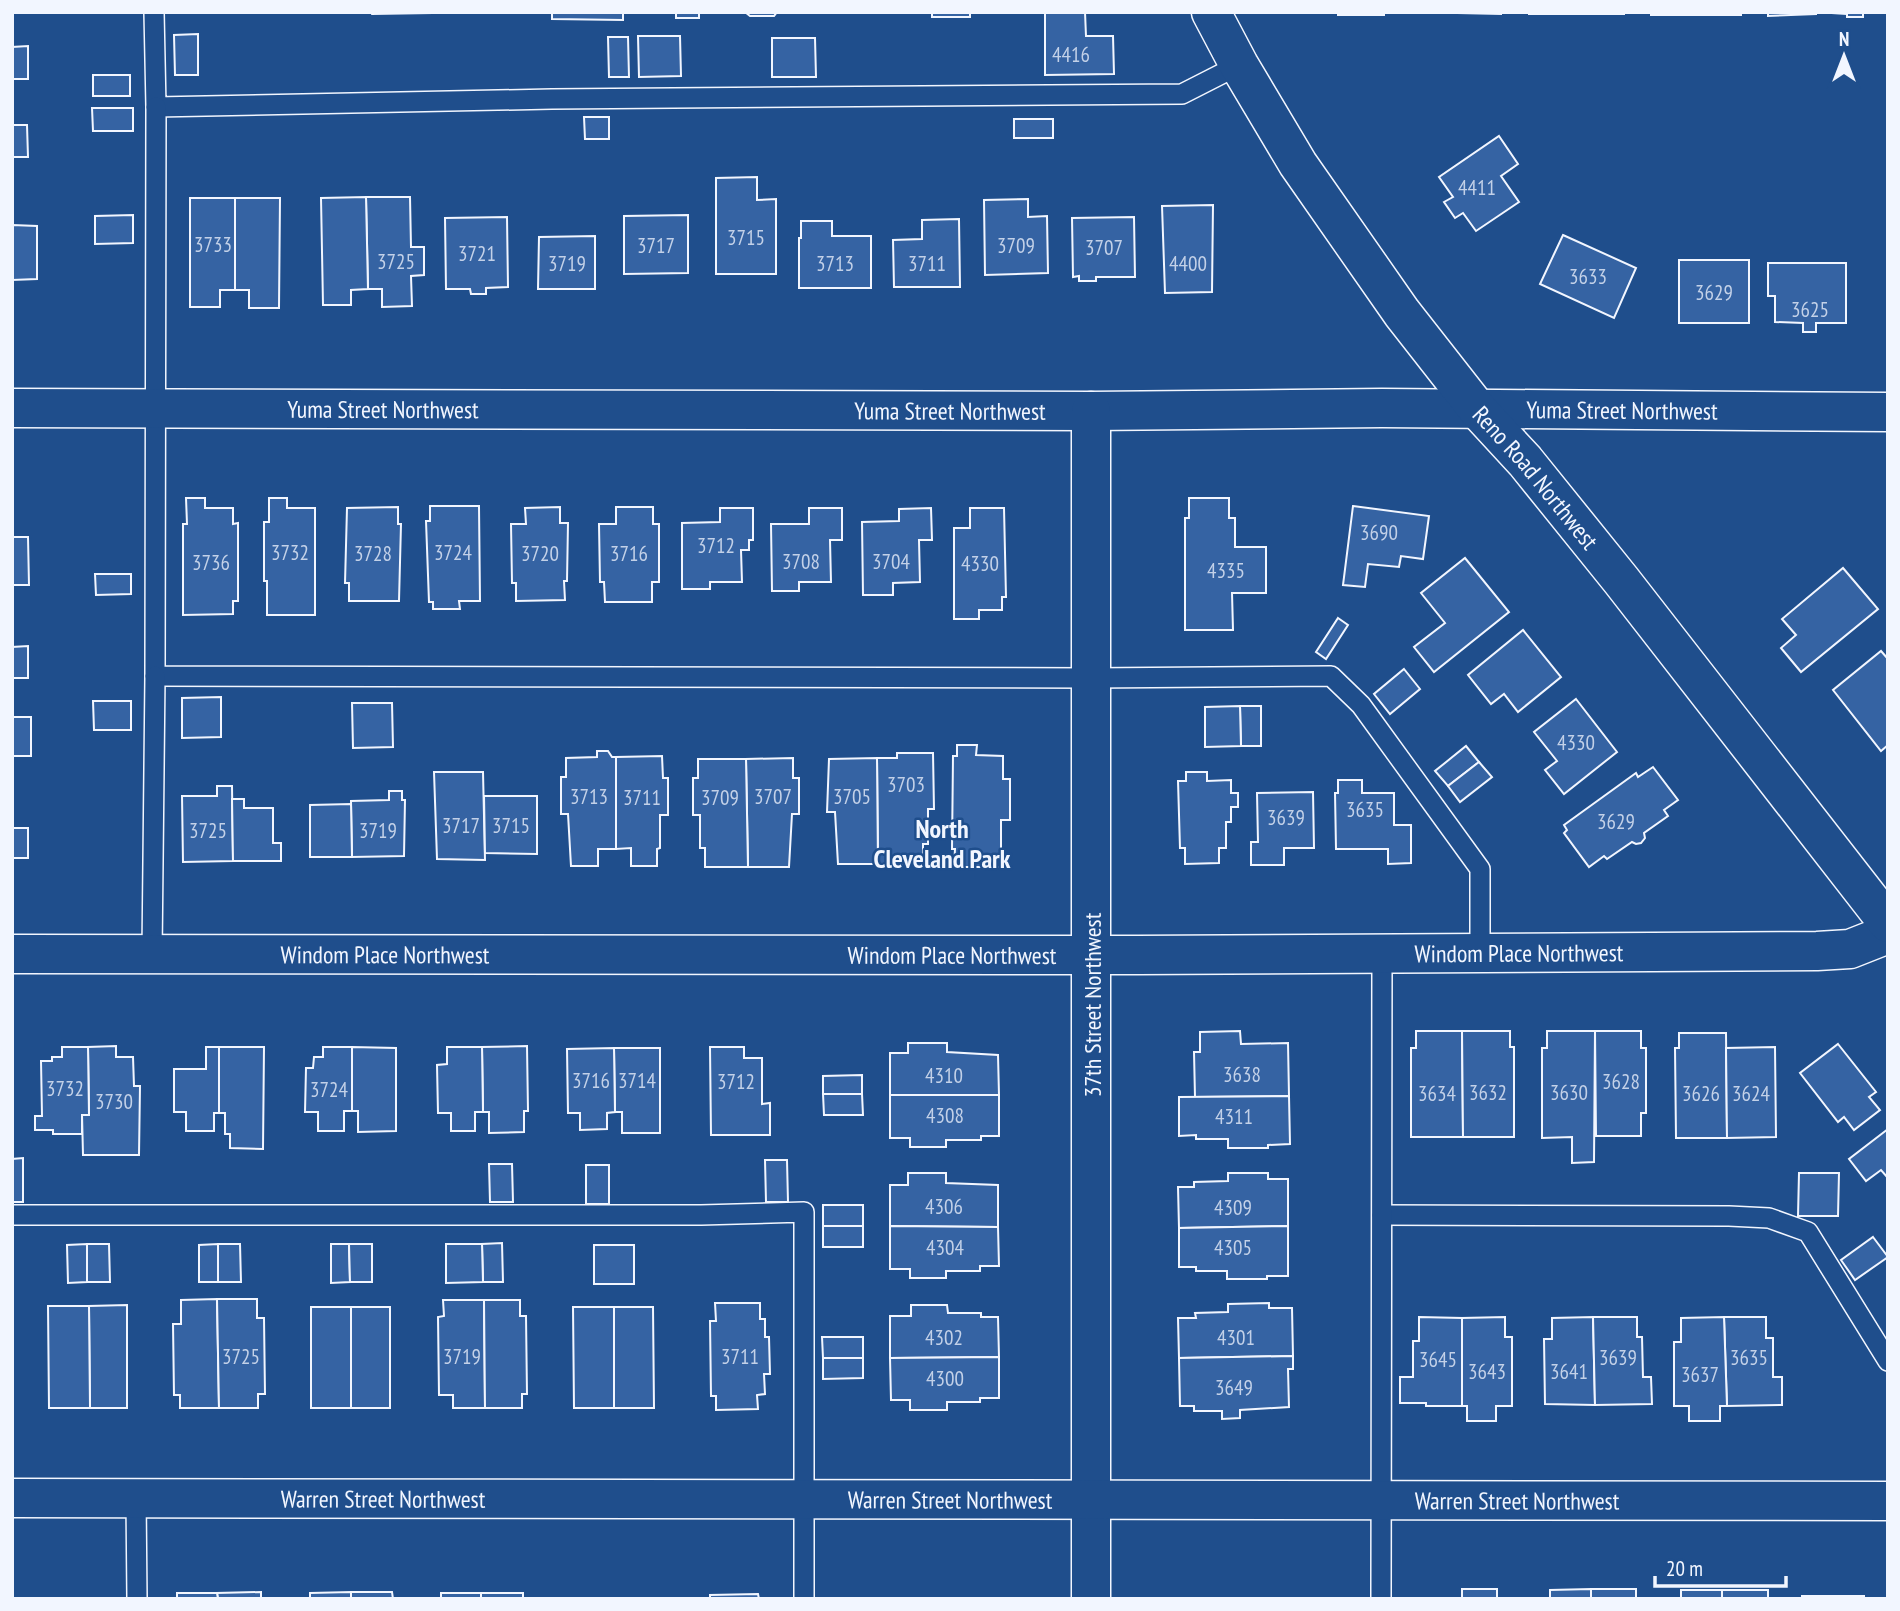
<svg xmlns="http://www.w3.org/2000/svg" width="1900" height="1611" viewBox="0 0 1900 1611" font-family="'PT Sans Narrow',sans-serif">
	<rect width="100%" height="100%" fill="#1f4e8c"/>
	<g fill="#3563a3" stroke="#f2f6ff" stroke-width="2">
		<polygon points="371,12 432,12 432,13 372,14"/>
		<polygon points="552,12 623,12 623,20 552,19"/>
		<rect x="676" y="12" width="23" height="6"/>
		<polygon points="745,12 777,12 774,16 750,16"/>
		<rect x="932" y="12" width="38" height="5"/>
		<polygon points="1045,12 1085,12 1086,36 1113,36 1114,74 1045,75"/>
		<rect x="1338" y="12" width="46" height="3"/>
		<polygon points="1458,12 1501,12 1501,14 1458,13"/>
		<rect x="1529" y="12" width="48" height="2"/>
		<rect x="1577" y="12" width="47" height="2"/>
		<rect x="1651" y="12" width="45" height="3"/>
		<rect x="1696" y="12" width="45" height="3"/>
		<polygon points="1768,12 1816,12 1816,14 1768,16"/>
		<polygon points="1816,12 1863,12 1863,17 1847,17 1847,14"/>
		<polygon points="198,34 198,75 175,75 174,35"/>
		<polygon points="638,36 680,36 681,76 639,77"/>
		<polygon points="608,37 628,37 629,77 609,77"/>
		<polygon points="772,38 815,38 816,77 772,77"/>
		<polygon points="28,46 28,79 12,79 12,47"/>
		<rect x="93" y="75" width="37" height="21"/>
		<polygon points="92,108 133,108 133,131 93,131"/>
		<polygon points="584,117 609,117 609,139 585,139"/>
		<rect x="1014" y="119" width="39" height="19"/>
		<polygon points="12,125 27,125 28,157 12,157"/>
		<polygon points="1499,136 1518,164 1501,176 1519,202 1476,231 1463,213 1455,218 1444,202 1453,197 1439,177"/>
		<polygon points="757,177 757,200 776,199 776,274 716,274 716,178"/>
		<polygon points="366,197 410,197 411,247 424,247 424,275 411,276 412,306 382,307 382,289 368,289"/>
		<polygon points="366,197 368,289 351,290 351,305 323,305 321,198"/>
		<polygon points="190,198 235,198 235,290 220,290 220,307 190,307"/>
		<polygon points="235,198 280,198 279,308 249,308 249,290 235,290"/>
		<polygon points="1028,199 1028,217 1047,216 1048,273 985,275 984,200"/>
		<polygon points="1213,205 1212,292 1165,293 1162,206"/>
		<polygon points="133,215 133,243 95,244 95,216"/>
		<polygon points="688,215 688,273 624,274 624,216"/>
		<polygon points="507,217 508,287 486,288 486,294 471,294 470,289 446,289 445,218"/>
		<polygon points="1134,217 1135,277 1096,277 1096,281 1079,281 1079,276 1073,277 1072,218"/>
		<polygon points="959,219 960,287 894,287 893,240 922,239 922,220"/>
		<polygon points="801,221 832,221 832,236 871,236 871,288 799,288 799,238 801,238"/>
		<polygon points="12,225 37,226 37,279 12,280"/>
		<polygon points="1563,235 1636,268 1614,318 1540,284"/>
		<polygon points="595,236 595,289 538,289 539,237"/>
		<rect x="1679" y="260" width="70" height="63"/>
		<polygon points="1768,263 1846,263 1846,323 1816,323 1816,332 1803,332 1803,323 1775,322 1775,296 1768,296"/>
		<polygon points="186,498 205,498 205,508 233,508 233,524 238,523 238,601 233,601 233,614 183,615 183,524 187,524"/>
		<polygon points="269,498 287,498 287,508 315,508 315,615 267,615 267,581 264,581 264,522 269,522"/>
		<polygon points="1189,498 1229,498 1229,518 1235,518 1235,547 1266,547 1266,593 1232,593 1233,630 1185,630 1185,518 1189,518"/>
		<polygon points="430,506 479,506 480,601 459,601 460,609 433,609 433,602 429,602 426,521 430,521"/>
		<polygon points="1353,506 1429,516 1423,559 1401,556 1399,567 1368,564 1365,587 1343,585"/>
		<polygon points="398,507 398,524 401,524 399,601 349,601 349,583 345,583 347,508"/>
		<polygon points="560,507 560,523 568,523 567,581 564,581 565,600 516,601 516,583 512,583 511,524 526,524 525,508"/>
		<polygon points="616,507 653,507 653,524 659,524 659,582 652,582 652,602 605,602 604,582 600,582 599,524 616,524"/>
		<polygon points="720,508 753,508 753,540 749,540 749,550 741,550 742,582 710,582 710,589 682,589 682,523 720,522"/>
		<polygon points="809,508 842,508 842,540 830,540 831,582 799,582 799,591 772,591 771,524 809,524"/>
		<polygon points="931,508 932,540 919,540 920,582 893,583 893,595 863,595 862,522 899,521 899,509"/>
		<polygon points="970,508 1004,508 1006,597 1002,597 1002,610 979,610 979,619 954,619 954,528 970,528"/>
		<polygon points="12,537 28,537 29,585 12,585"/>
		<polygon points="1465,558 1509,612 1434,672 1414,647 1445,623 1421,593"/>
		<polygon points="1843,568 1878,609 1801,672 1781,648 1796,635 1782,619"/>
		<polygon points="95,574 131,574 131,594 96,595"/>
		<polygon points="1338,618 1348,625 1326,659 1316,652"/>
		<polygon points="1523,630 1561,677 1518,712 1504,694 1491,704 1468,675"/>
		<polygon points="28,646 28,678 12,678 12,647"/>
		<polygon points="1881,651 1888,659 1888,745 1881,751 1833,690"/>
		<polygon points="1404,669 1420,689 1390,714 1374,694"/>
		<polygon points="221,697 221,737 182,738 182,698"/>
		<polygon points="1576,699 1617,752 1564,794 1545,770 1557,761 1534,732"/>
		<polygon points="93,701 131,701 131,730 94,730"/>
		<polygon points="352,703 392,703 393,747 353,748"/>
		<polygon points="1240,706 1261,706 1261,746 1241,746"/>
		<polygon points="1240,706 1241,746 1205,747 1205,707"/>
		<rect x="12" y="717" width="19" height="39"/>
		<polygon points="957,745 977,745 976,755 1003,756 1003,779 1010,779 1010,820 1001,820 1001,867 954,867 955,849 952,849 953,756 957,756"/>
		<polygon points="1466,746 1479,762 1448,786 1435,771"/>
		<polygon points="597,751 608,751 612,757 616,757 616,849 598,849 598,866 571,866 568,814 561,814 561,777 566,777 566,758 597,757"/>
		<polygon points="897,753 933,753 934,809 928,809 928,844 923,844 923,863 878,864 877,758 897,758"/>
		<polygon points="662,756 663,778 668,778 668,815 660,815 660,848 657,849 657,866 631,866 631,848 616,849 616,757"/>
		<polygon points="793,758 793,778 799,778 799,814 792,814 789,867 748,867 746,759"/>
		<polygon points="877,758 878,864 838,864 835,812 827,812 829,759"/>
		<polygon points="698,759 746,759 748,867 705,867 705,848 700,848 700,815 693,815 693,778 698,778"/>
		<polygon points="1479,762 1492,777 1460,802 1448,786"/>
		<polygon points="1653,767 1678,800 1664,810 1668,816 1644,833 1645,838 1641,843 1636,844 1632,842 1607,859 1604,856 1589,867 1564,833 1567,830 1564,825 1636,773 1638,777"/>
		<polygon points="434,772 483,772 485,860 437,859"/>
		<polygon points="1186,772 1207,772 1207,781 1231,780 1231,793 1238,793 1238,807 1231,807 1231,822 1226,822 1226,848 1219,848 1219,863 1185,864 1185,848 1180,848 1178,781 1186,781"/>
		<polygon points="1338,780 1362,780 1362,793 1394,793 1394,825 1411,825 1411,863 1388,864 1388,849 1336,849 1335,793 1338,793"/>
		<polygon points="217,786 232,786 233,861 183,862 182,796 217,796"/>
		<polygon points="389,791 402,791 402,800 405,800 404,856 352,857 351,801 389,800"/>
		<polygon points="1313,792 1314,848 1284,848 1284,865 1251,865 1251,842 1258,842 1257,793"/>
		<polygon points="484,796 537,796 537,854 485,853"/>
		<polygon points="232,799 244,799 244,808 273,808 273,843 281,843 281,861 233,861"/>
		<polygon points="351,804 352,857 310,857 310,805"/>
		<polygon points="12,814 12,828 28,828 28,858 13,858 13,870"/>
		<polygon points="1240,1031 1241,1044 1288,1043 1289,1096 1195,1097 1194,1052 1200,1052 1200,1032"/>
		<polygon points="1416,1031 1462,1031 1463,1137 1411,1137 1411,1048 1416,1048"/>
		<polygon points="1462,1031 1510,1031 1510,1047 1514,1047 1514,1137 1463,1137"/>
		<polygon points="1547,1031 1595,1031 1594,1162 1572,1163 1572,1137 1542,1138 1542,1048 1547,1048"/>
		<polygon points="1595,1031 1641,1031 1641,1048 1646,1048 1646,1113 1641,1113 1641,1136 1596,1136"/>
		<polygon points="1679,1033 1726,1033 1727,1138 1676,1138 1675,1048 1679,1048"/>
		<polygon points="908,1043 947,1043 947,1052 998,1055 999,1095 890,1095 890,1053 908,1053"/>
		<polygon points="1838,1044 1876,1092 1869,1097 1880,1110 1854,1130 1844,1117 1838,1122 1800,1073"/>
		<polygon points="116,1046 116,1057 133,1057 134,1086 140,1086 139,1155 83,1155 82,1115 89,1115 88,1047"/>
		<polygon points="527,1046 528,1111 524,1111 524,1132 489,1133 489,1112 483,1112 482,1047"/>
		<polygon points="62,1047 88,1047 89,1115 82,1115 82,1134 53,1134 53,1130 35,1130 35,1116 42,1116 41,1061 52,1061 52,1057 62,1057"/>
		<polygon points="206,1047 219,1047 219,1113 214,1113 214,1131 186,1131 186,1112 174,1112 174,1069 206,1069"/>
		<polygon points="219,1047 264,1047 263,1149 230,1148 230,1134 225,1134 225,1113 219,1113"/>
		<polygon points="323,1047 352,1047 352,1111 344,1111 344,1131 318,1131 318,1112 305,1112 306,1068 313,1068 314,1057 323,1057"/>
		<polygon points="352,1047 396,1048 396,1131 358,1132 358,1111 352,1111"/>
		<polygon points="447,1047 482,1047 483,1112 475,1112 475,1131 451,1131 451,1113 438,1113 437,1065 447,1064"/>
		<polygon points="710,1047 744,1047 744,1058 762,1058 762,1104 770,1103 770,1135 711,1135"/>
		<polygon points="1775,1047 1776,1137 1727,1138 1726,1048"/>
		<polygon points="614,1048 660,1048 660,1133 622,1133 622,1112 615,1112"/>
		<polygon points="614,1048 615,1112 607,1113 607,1129 580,1130 580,1113 568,1113 567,1049"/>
		<polygon points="862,1075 862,1094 823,1094 823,1076"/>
		<polygon points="823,1094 862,1094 863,1115 824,1115"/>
		<polygon points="890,1095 999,1095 999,1136 981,1136 981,1140 946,1140 946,1147 910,1147 910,1138 890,1138"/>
		<polygon points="1289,1096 1290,1144 1268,1145 1268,1148 1228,1148 1228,1139 1196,1139 1196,1135 1179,1136 1179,1097"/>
		<polygon points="1888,1129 1888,1178 1881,1170 1866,1181 1849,1159"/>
		<polygon points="23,1158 23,1202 12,1202 12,1159"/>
		<polygon points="765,1160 787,1160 788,1202 766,1202"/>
		<polygon points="489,1164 512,1164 513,1202 490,1202"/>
		<rect x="586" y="1165" width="23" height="39"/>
		<polygon points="908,1173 946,1173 946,1183 998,1185 998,1227 890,1226 890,1185 908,1185"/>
		<polygon points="1228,1173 1268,1173 1268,1179 1288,1179 1288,1226 1179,1228 1178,1187 1194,1187 1194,1182 1228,1181"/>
		<polygon points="1799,1173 1839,1173 1838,1216 1798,1216"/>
		<rect x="823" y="1205" width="40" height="21"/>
		<rect x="823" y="1226" width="40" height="21"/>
		<polygon points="890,1226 998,1227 999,1266 980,1266 980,1271 946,1271 946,1278 910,1278 910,1269 890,1269"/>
		<polygon points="1288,1226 1288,1276 1267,1276 1267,1279 1227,1279 1227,1271 1196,1271 1196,1267 1179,1267 1179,1228"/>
		<polygon points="1873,1237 1888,1257 1855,1280 1841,1260"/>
		<polygon points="502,1243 503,1282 483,1282 482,1244"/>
		<polygon points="87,1244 109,1244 110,1282 87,1282"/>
		<polygon points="87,1244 87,1282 68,1283 67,1245"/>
		<polygon points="218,1244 240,1244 241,1282 218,1282"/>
		<polygon points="218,1244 218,1282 199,1282 199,1245"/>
		<polygon points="331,1244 349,1244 350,1282 331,1283"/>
		<polygon points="349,1244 372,1244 372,1282 350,1282"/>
		<polygon points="446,1244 482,1244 483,1282 446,1283"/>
		<rect x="594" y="1245" width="40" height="39"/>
		<polygon points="217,1299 219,1408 180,1408 180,1395 174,1395 173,1324 181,1324 181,1300"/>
		<polygon points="217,1299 257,1299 257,1318 264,1318 265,1394 258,1394 258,1408 219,1408"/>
		<polygon points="443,1300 484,1300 485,1408 453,1408 453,1395 439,1395 438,1317 444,1316"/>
		<polygon points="484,1300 520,1300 520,1316 526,1316 527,1394 522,1394 522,1408 485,1408"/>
		<polygon points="715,1303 760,1303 760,1319 765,1319 765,1337 769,1337 770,1374 764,1374 765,1394 757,1395 758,1409 716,1410 716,1396 711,1396 710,1321 716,1321"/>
		<polygon points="1269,1303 1269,1308 1292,1308 1293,1356 1179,1358 1178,1318 1196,1318 1195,1313 1228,1312 1228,1304"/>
		<polygon points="127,1305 127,1408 90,1408 89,1306"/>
		<polygon points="911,1305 947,1305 948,1313 981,1313 981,1317 998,1317 999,1357 890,1358 890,1316 911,1316"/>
		<polygon points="48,1306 89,1306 90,1408 49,1408"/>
		<rect x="311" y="1307" width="40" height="101"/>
		<rect x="351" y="1307" width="39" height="101"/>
		<polygon points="573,1307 614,1307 614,1408 574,1408"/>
		<polygon points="614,1307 653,1307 654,1408 614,1408"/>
		<polygon points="1419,1317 1462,1318 1462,1406 1426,1406 1426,1403 1400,1403 1400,1377 1413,1377 1413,1341 1419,1341"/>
		<polygon points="1505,1317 1505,1337 1512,1337 1512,1406 1496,1406 1496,1421 1467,1421 1467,1406 1462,1406 1462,1318"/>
		<polygon points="1593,1317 1595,1405 1545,1404 1544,1339 1552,1339 1552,1318"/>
		<polygon points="1593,1317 1637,1317 1637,1337 1642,1337 1643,1377 1651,1377 1652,1404 1595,1405"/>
		<polygon points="1724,1317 1766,1317 1766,1338 1773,1338 1773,1377 1782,1377 1782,1405 1727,1406"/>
		<polygon points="1724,1317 1727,1406 1720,1406 1720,1421 1689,1421 1689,1406 1674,1406 1674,1342 1681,1342 1681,1318"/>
		<polygon points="822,1337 863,1337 863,1358 823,1358"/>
		<polygon points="1293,1356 1293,1369 1288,1369 1289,1407 1240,1410 1240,1418 1222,1419 1222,1411 1194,1411 1194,1406 1180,1406 1179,1358"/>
		<polygon points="999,1357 999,1398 980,1398 980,1402 947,1402 947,1410 910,1410 910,1400 891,1400 890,1358"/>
		<polygon points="823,1358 863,1358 863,1378 823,1379"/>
		<rect x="1462" y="1589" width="35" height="10"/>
		<polygon points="1591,1589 1591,1599 1550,1599 1550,1590"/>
		<rect x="1591" y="1589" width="45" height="10"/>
		<rect x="1681" y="1590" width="41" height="9"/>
		<rect x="1722" y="1590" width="46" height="9"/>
		<polygon points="261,1592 261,1599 218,1599 217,1593"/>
		<polygon points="351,1592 392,1592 393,1599 351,1599"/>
		<polygon points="177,1593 217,1593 218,1599 177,1599"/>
		<polygon points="310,1593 351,1592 351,1599 310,1599"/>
		<rect x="441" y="1593" width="40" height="6"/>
		<rect x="481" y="1593" width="42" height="6"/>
		<polygon points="758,1594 759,1599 710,1599 710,1595"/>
		<rect x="1802" y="1596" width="62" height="3"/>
	</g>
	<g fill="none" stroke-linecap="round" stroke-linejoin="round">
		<defs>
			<g id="service">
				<polyline points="154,12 156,107 552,99 1182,94 1239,65"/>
				<polyline points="156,107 155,676 1092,678 1331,676 1361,705 1480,869 1480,954"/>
				<polyline points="152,954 155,676"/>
				<polyline points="12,1215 701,1215 804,1212 804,1599"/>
				<polyline points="1382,1215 1729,1216 1769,1218 1808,1232 1888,1361"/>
				<polyline points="136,1498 137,1599"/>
				<polyline points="1381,1599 1382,954"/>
			</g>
			<g id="minor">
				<path id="s1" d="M12,408L1091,411L1382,408L1888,412"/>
				<polyline points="1091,411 1091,1599"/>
				<path id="s2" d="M12,954L1138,955L1817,951L1850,949L1888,934"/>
				<path id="s3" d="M12,1498L1888,1501"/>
			</g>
			<g id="secondary">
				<path id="s4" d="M1211,12L1239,65L1298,164L1402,313L1478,410L1525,461L1621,580L1888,923"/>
			</g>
		</defs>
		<use href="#service" stroke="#f2f6ff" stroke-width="22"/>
		<use href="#minor" stroke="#f2f6ff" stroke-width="41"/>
		<use href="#secondary" stroke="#f2f6ff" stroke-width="41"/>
		<use href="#service" stroke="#1f4e8c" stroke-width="19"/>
		<use href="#minor" stroke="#1f4e8c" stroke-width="38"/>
		<use href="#secondary" stroke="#1f4e8c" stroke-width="38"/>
	</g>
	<g text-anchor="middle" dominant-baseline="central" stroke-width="5" stroke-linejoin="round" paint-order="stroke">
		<g font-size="21" fill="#c3d1e8">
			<text x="1071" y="54">4416</text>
			<text x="1477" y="187">4411</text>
			<text x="746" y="237">3715</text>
			<text x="213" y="244">3733</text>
			<text x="656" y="245">3717</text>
			<text x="1016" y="245">3709</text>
			<text x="1104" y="247">3707</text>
			<text x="477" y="253">3721</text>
			<text x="396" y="261">3725</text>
			<text x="567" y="263">3719</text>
			<text x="835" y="263">3713</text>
			<text x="927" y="263">3711</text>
			<text x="1188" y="263">4400</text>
			<text x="1588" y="276">3633</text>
			<text x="1714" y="292">3629</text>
			<text x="1810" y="309">3625</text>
			<text x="1379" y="532">3690</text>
			<text x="716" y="545">3712</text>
			<text x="290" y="552">3732</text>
			<text x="453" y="552">3724</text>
			<text x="373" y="553">3728</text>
			<text x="540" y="553">3720</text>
			<text x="629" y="553">3716</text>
			<text x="801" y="561">3708</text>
			<text x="891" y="561">3704</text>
			<text x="211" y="562">3736</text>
			<text x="980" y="563">4330</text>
			<text x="1226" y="570">4335</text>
			<text x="1576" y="742">4330</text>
			<text x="906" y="784">3703</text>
			<text x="589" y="796">3713</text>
			<text x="773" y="796">3707</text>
			<text x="852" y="796">3705</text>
			<text x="642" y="797">3711</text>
			<text x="720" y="797">3709</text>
			<text x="1365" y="809">3635</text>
			<text x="1286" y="817">3639</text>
			<text x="1616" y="821">3629</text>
			<text x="461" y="825">3717</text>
			<text x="511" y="825">3715</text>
			<text x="208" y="830">3725</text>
			<text x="378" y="830">3719</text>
			<text x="1242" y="1074">3638</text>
			<text x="944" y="1075">4310</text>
			<text x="591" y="1080">3716</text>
			<text x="637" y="1080">3714</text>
			<text x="736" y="1081">3712</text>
			<text x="1621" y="1081">3628</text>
			<text x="65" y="1088">3732</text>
			<text x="329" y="1089">3724</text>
			<text x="1488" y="1092">3632</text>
			<text x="1569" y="1092">3630</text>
			<text x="1437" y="1093">3634</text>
			<text x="1701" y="1093">3626</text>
			<text x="1751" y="1093">3624</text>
			<text x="114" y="1101">3730</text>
			<text x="945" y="1115">4308</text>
			<text x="1234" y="1116">4311</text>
			<text x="944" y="1206">4306</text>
			<text x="1233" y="1207">4309</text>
			<text x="945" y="1247">4304</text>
			<text x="1233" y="1247">4305</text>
			<text x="944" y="1337">4302</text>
			<text x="1236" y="1337">4301</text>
			<text x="241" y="1356">3725</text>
			<text x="462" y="1356">3719</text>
			<text x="740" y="1356">3711</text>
			<text x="1618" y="1357">3639</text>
			<text x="1749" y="1357">3635</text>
			<text x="1438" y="1359">3645</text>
			<text x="1487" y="1371">3643</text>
			<text x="1569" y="1371">3641</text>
			<text x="1700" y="1374">3637</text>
			<text x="945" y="1378">4300</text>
			<text x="1234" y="1387">3649</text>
		</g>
		<g font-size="24" fill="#f2f6ff" stroke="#1f4e8c">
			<text stroke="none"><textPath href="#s1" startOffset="371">Yuma Street Northwest</textPath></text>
			<text stroke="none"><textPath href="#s1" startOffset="938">Yuma Street Northwest</textPath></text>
			<text stroke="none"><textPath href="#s1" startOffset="1610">Yuma Street Northwest</textPath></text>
			<text stroke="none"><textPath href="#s4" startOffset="569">Reno Road Northwest</textPath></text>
			<text stroke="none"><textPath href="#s2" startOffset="373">Windom Place Northwest</textPath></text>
			<text stroke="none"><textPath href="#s2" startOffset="1507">Windom Place Northwest</textPath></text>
			<text stroke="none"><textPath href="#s2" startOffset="940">Windom Place Northwest</textPath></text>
			<text transform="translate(1092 1005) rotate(-90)">37th Street Northwest</text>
			<text stroke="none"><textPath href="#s3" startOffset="371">Warren Street Northwest</textPath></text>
			<text stroke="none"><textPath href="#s3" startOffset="938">Warren Street Northwest</textPath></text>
			<text stroke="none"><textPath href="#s3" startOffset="1505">Warren Street Northwest</textPath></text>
		</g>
		<g font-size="26" font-weight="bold" fill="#f2f6ff" stroke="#1f4e8c">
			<text x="942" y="828">North<tspan x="942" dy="30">Cleveland Park</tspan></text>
		</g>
	</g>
	<rect width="1900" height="1611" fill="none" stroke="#f2f6ff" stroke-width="28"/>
	<g transform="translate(1844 56)" stroke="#1f4e8c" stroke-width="5" paint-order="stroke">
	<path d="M0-5L12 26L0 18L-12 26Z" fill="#f2f6ff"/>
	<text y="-10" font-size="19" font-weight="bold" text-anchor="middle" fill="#f2f6ff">N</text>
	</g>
	<path d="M1655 1576v10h131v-10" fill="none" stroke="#f2f6ff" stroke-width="3.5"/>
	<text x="1666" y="1576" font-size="21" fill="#f2f6ff" stroke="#1f4e8c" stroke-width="5" paint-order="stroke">20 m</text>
</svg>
